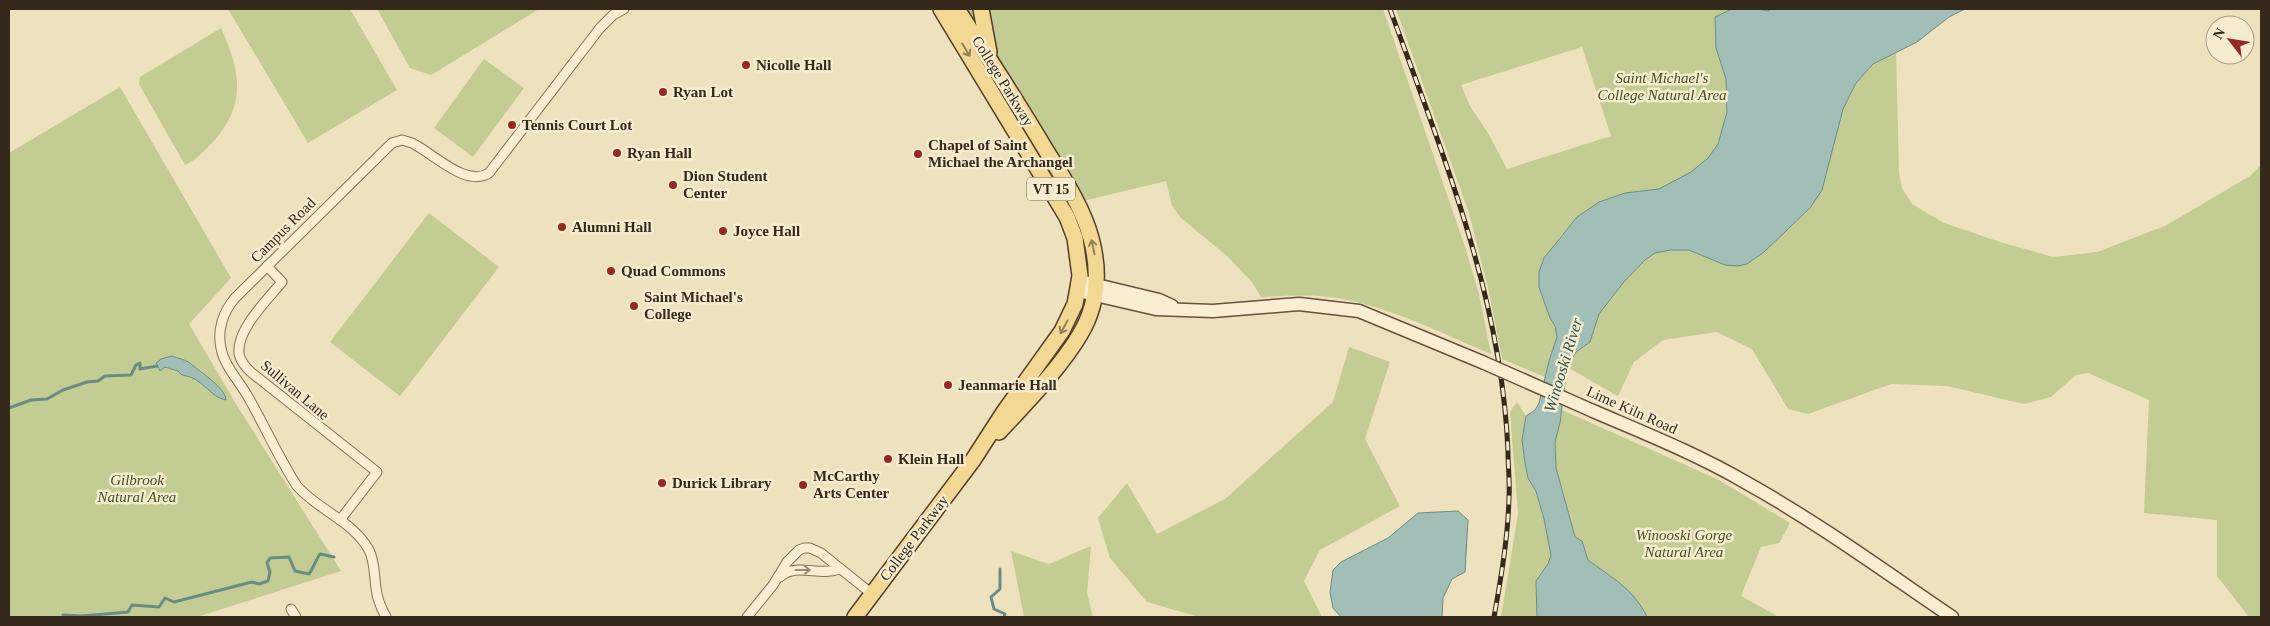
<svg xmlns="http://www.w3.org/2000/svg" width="2270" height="626" viewBox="0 0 2270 626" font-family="Georgia,serif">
	<rect width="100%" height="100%" fill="#eee1be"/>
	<g fill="#c3cc92" fill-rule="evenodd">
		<polygon points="228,9 350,9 397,90 308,143"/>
		<polygon points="377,9 539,9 431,75 410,68"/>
		<path d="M965,9H1383L1465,247L1479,294L1491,354C1441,333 1391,307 1337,298C1312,294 1286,296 1261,297L1252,282L1227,256L1181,218L1172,206L1166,181L1083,201Z"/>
		<path d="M1396,9H1732L1715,17L1716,48L1726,79L1727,112L1718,144L1708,158L1691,172L1659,189L1625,193L1599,202L1577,217L1559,238L1539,287C1543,299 1558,329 1557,339C1556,352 1548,365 1545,377L1502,359L1489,292L1469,213ZM1582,47L1611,136L1507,169L1488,133L1470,106L1461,85Z"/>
		<path d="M221,28C241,72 247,105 212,143C203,152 196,160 185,165L139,84L140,77Z"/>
		<polygon points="1896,52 1899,173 1902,188 1912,204 1944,223 2000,242 2053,257 2097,252 2165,226 2250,176 2261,165 2261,617 2249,617 2217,576 2217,520 2144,513 2149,400 2088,373 2076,375 2051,397 2024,404 1947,386 1891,384 1808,414 1788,409 1752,349 1717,332 1663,340 1634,362 1618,396 1567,367 1576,352 1590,342 1599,314 1623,283 1645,260 1655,253 1670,250 1689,250 1725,265 1764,252 1810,208 1822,190 1843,109 1856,83 1873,64"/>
		<polygon points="484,59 524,88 473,157 434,128"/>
		<polygon points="120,87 231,278 189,324 236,404 341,571 197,617 9,617 9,153"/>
		<polygon points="429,213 499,267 400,396 330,342"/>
		<polygon points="1349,347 1390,362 1365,439 1400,506 1320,550 1304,581 1322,617 1199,617 1147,602 1110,558 1098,518 1127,483 1157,534 1225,499 1333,402"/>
		<polygon points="1517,402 1526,416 1522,440 1525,463 1528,478 1536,491 1544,519 1551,555 1548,564 1536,581 1537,617 1501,617 1518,514 1510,412"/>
		<polygon points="1562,410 1719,480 1790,523 1779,543 1761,547 1741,596 1779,617 1647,617 1643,609 1588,560 1582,541 1575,537 1556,468 1554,454 1555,442"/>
		<polygon points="1091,546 1087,593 1093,617 1024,617 1011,551 1049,564"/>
	</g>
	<g fill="#a2bfb7" stroke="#698d85">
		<path d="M1732,9H1760L1768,11L1771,9H1965L1949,17L1917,42L1873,64L1856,83L1843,109L1822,190L1810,208L1764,252L1747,264L1738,266L1725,265L1689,250H1670L1655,253L1645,260L1623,283L1599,314L1590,342L1576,352L1567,367L1560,423L1555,442L1556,468L1575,537L1582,541L1588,560C1612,578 1633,588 1647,617H1537L1536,581L1548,564L1551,555L1544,519L1536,491L1528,478L1525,463L1522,440L1526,416L1535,410L1539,403L1549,361L1557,337L1555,326L1550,318L1539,287V272L1544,258L1577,217L1599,202L1625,193L1659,189L1691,172L1708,158L1718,144L1727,112L1726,79L1716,48L1715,17Z"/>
		<path d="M172,356C177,358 187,360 191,364C200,372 226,388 226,400C210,398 203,377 182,375L178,371L165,367L160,371L156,363L161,359Z"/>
		<polygon points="1458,511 1468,520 1465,572 1452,579 1443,598 1442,617 1341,617 1333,608 1330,592 1333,570 1341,562 1388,538 1418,513"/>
	</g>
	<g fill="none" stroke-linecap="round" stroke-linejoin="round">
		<g stroke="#698d85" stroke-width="3">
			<polyline points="9,408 31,400 47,399 63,390 87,382 98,381 105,376 131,375 136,365 140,363 140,369 157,366"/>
			<polyline points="1000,569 1000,589 991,597 994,609 1005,614 1004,617"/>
			<path d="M63,615L82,616L128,612L132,605L159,607L165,598L174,602L252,582L259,584L268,581L270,572L267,563L270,558L289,557L295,571L309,574C314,567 315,561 320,554L334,557"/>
		</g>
		<defs>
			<g id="street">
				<path d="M267,266L282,282C268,299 236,330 239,354C241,362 246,368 252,373L377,472L340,520"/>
				<path d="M780,577C796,562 820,577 839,569"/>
				<polyline points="291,609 296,617"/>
				<path d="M386,617C381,608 377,599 376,588C374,575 375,562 369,550C353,521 318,510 297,486C278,457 264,424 247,395C238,380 224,365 221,348C217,330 223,312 235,298L392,143L402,140L412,143C433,153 466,188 489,173L600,28L613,15L624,9"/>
				<polyline points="747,617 773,585 787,562 799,550 804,548 810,548 821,553 872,594"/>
			</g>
			<g id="secondary">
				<polyline points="1080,281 1159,300 1172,306"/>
				<polyline points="1078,291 1156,309 1213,311 1299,304 1359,311 1482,362"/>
				<path d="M1593,411C1644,433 1697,454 1745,482C1817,522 1884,571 1952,617"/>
			</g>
			<g id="primary">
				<path d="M957,9C986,54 1016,100 1044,147C1061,175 1082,205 1091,238C1098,264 1099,290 1089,316C1076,352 1026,403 999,432"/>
				<polyline points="981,9 989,52"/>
				<polyline points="855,617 973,460 1004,412 1062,331 1075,304 1080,276 1075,238 1067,217 941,9"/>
			</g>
		</defs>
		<use href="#street" stroke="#867157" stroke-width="11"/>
		<use href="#secondary" stroke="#68523a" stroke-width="15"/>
		<use href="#primary" stroke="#543f2b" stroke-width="18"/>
		<use href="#street" stroke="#f9eed1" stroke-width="9"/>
		<use href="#secondary" stroke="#f9eed1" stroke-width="12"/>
		<use href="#primary" stroke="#f3d894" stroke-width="15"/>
		<defs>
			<path id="rail" d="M1390,9C1442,153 1502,297 1508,452C1508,467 1510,483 1509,497C1508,538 1501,578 1494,617"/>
		</defs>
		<use href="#rail" stroke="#35291c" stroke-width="5"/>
		<use href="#rail" stroke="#f5ebce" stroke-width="3" stroke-dasharray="9" stroke-linecap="butt"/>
		<defs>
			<polyline id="secondary-bridge" points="1482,362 1593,411"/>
		</defs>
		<use href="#secondary-bridge" stroke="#68523a" stroke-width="15" stroke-linecap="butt"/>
		<use href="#secondary-bridge" stroke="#f9eed1" stroke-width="12"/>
	</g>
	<defs><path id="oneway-shaft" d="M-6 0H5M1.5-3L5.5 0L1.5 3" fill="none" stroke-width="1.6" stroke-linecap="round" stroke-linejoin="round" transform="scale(1.25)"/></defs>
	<g stroke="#948058">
		<use href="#oneway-shaft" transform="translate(966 50) rotate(59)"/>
		<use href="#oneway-shaft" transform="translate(1093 247) rotate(-102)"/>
		<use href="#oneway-shaft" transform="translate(1064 327) rotate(119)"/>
	</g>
	<use stroke="#978c76" href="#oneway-shaft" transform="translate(803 570)"/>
	<g fill="#962926" stroke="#f5ebce" stroke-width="2">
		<circle cx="746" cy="65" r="5"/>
		<circle cx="663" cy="92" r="5"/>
		<circle cx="512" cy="125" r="5"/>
		<circle cx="617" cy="153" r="5"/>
		<circle cx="918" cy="154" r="5"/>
		<circle cx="673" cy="185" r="5"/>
		<circle cx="562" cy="227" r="5"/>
		<circle cx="723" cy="231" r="5"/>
		<circle cx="611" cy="271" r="5"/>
		<circle cx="634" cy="306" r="5"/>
		<circle cx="948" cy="385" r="5"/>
		<circle cx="888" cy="459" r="5"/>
		<circle cx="662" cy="483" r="5"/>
		<circle cx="803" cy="485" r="5"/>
	</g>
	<g text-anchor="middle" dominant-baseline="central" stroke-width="5" stroke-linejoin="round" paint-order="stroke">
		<rect fill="#f5ebce" stroke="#6f6351" stroke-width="1" x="1027" y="177.5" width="48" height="23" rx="4"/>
		<g font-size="14" font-weight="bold" fill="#35291c">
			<text x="1051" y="189">VT 15</text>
		</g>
		<g font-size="15" font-weight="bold" fill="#35291c" stroke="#f5ebce" text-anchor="start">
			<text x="756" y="65">Nicolle Hall</text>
			<text x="673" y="92">Ryan Lot</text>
			<text x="522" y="125">Tennis Court Lot</text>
			<text x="928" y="145">Chapel of Saint<tspan x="928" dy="17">Michael the Archangel</tspan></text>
			<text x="627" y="153">Ryan Hall</text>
			<text x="683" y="176">Dion Student<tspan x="683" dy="17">Center</tspan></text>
			<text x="572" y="227">Alumni Hall</text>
			<text x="733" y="231">Joyce Hall</text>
			<text x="621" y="271">Quad Commons</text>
			<text x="644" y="297">Saint Michael's<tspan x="644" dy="17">College</tspan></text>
			<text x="958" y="385">Jeanmarie Hall</text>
			<text x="898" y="459">Klein Hall</text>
			<text x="813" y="476">McCarthy<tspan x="813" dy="17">Arts Center</tspan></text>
			<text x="672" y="483">Durick Library</text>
		</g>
		<g font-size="15" font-style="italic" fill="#445222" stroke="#f5ebce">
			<text x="1662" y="78">Saint Michael's<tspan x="1662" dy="17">College Natural Area</tspan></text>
			<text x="137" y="480">Gilbrook<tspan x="137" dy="17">Natural Area</tspan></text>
			<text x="1684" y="535">Winooski Gorge<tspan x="1684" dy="17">Natural Area</tspan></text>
		</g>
		<g font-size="15" fill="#35291c" stroke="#f5ebce">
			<text transform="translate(1003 81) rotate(58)">College Parkway</text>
			<text transform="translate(283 230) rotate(-45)">Campus Road</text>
			<text transform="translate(295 390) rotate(40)">Sullivan Lane</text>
			<text transform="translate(1632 410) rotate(24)">Lime Kiln Road</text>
			<text transform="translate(914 538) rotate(-53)">College Parkway</text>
		</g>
		<g font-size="16" font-style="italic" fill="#2b5554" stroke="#f5ebce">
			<text transform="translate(1563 365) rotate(-73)">Winooski River</text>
		</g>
	</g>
	<rect width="2270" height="626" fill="none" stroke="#35291c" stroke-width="20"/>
	<g transform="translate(2230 40) rotate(301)"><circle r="24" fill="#f5ebce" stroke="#a89d87"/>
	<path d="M0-4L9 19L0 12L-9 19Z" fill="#962926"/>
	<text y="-8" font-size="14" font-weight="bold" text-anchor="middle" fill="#35291c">N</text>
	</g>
</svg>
